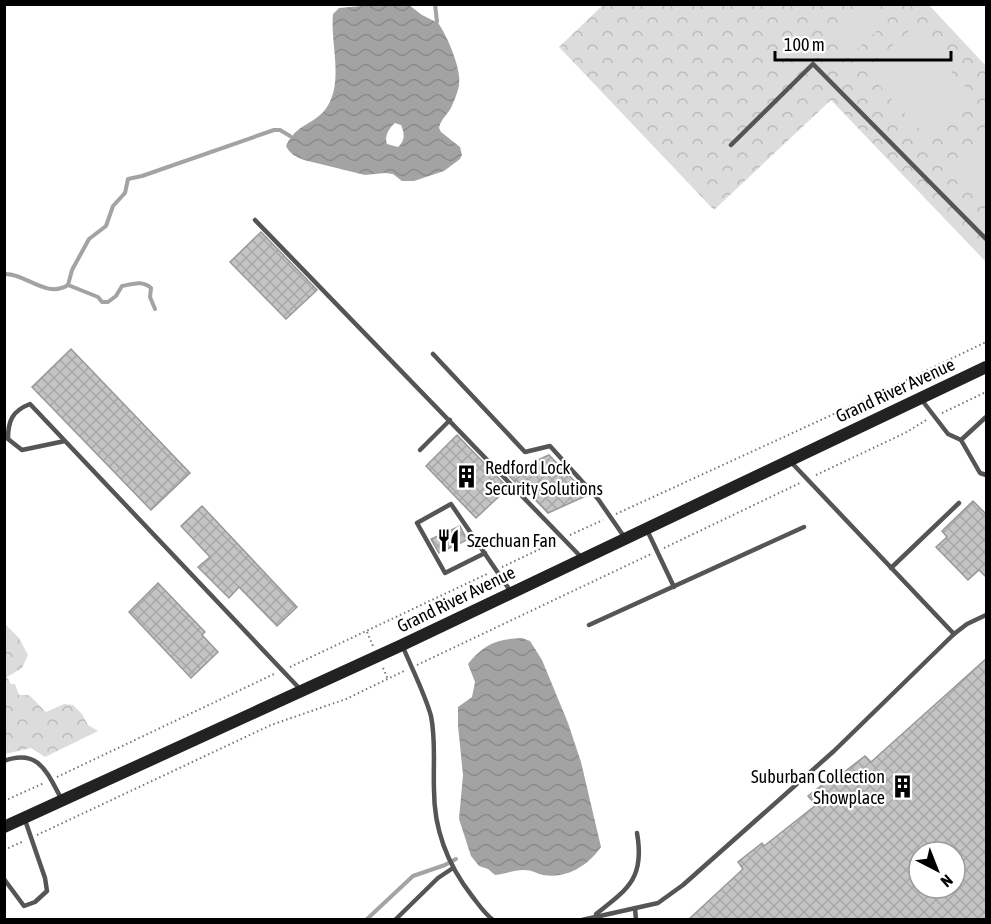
<svg xmlns="http://www.w3.org/2000/svg" width="991" height="924" viewBox="0 0 991 924" font-family="'Asap Condensed',sans-serif">
	<defs>
		<pattern id="forest-crowns" width="20" height="18" patternUnits="userSpaceOnUse" patternTransform="scale(1.5)"><rect width="20" height="18" fill="#dcdcdc"/><path d="M2 6a3 3 0 1 1 6 0M12 15a3 3 0 1 1 6 0" fill="none" stroke="#bbb"/></pattern>
		<pattern id="water-waves" width="16" height="10" patternUnits="userSpaceOnUse" patternTransform="scale(1.5)"><rect width="16" height="10" fill="#a3a3a3"/><path d="M0 5q4-4 8 0t8 0" fill="none" stroke="#8b8b8b"/></pattern>
		<pattern id="building-cross-hatch" width="8" height="8" patternUnits="userSpaceOnUse" patternTransform="scale(1.5)"><rect width="8" height="8" fill="#c4c4c4"/><path d="M0 0l8 8M0 8l8-8" fill="none" stroke="#a7a7a7"/></pattern>
	</defs>
	<rect width="100%" height="100%" fill="#fff"/>
	<g fill="url(#forest-crowns)">
		<polygon points="603,5 929,5 986,66 986,262 831,100 714,210 559,47"/>
		<polygon points="4,623 19,638 28,655 22,668 7,677 11,684 15,684 19,695 29,695 46,712 64,704 73,705 82,714 88,725 98,731 45,757 31,748 5,754"/>
	</g>
	<g fill="#dcdcdc">
		<polygon points="859,5 873,5 888,21 853,53 832,29"/>
		<polygon points="912,28 976,99 930,141 865,70"/>
		<polygon points="986,142 986,201 957,168"/>
	</g>
	<g fill="url(#water-waves)" fill-rule="evenodd">
		<path d="M373,5H409L422,15L438,23C447,35 462,70 459,85C458,92 454,101 451,108C447,115 441,119 439,128L441,132L460,147L462,155L460,159L444,171L414,181H402L393,174L385,173L365,175L304,160C296,157 290,154 286,146C296,123 315,125 327,107C344,81 330,43 333,14L339,8ZM395,123L401,125C405,134 405,141 398,147L387,144C384,136 389,128 395,123Z"/>
		<path d="M522,638L530,641L542,660L568,723L581,762L601,847C588,866 566,879 543,875C536,873 531,870 524,870C514,870 505,874 495,875L488,869L479,866L471,856L459,819L463,775L458,726V707L472,697L475,682L468,664C484,644 497,639 522,638Z"/>
	</g>
	<g fill="none" stroke-linecap="round" stroke-linejoin="round">
		<g stroke="#a3a3a3" stroke-width="4">
			<polyline points="435,4 437,22"/>
			<path d="M4,274C26,273 46,299 68,285L98,297L102,302H108L116,296L122,286C133,284 142,280 151,288L150,297L155,309"/>
			<polyline points="68,285 72,270 89,239 106,226 113,206 125,193 128,179 142,176 274,130 280,130 290,136"/>
			<polyline points="366,920 413,876 445,865 456,859"/>
		</g>
	</g>
	<g fill="url(#building-cross-hatch)" stroke="#999" stroke-width="1.5" fill-rule="evenodd">
		<polygon points="261,232 317,290 286,319 230,262"/>
		<polygon points="71,349 190,473 151,510 32,387"/>
		<polygon points="457,435 508,488 476,518 426,466"/>
		<polygon points="549,455 588,495 548,513 516,480 515,482 507,474"/>
		<polygon points="973,501 987,515 987,578 979,570 968,580 936,547 947,537 942,531"/>
		<polygon points="202,506 297,607 277,626 239,587 229,598 198,567 210,557 181,526"/>
		<polygon points="460,526 467,540 439,553 431,539"/>
		<polygon points="158,583 205,632 202,635 218,652 191,678 129,612"/>
		<path d="M987,658V920H688L743,869L738,862L762,843L764,846L816,805L808,796L837,773L839,776L865,756L871,762ZM919,852H955V888H919Z"/>
	</g>
	<g fill="none" stroke-linecap="round" stroke-linejoin="round">
		<g stroke="#777" stroke-width="2" stroke-dasharray="1.5 3" stroke-linecap="butt">
			<polyline points="942,413 986,392"/>
			<polyline points="816,475 905,433 928,419"/>
			<polyline points="616,514 884,391 986,342"/>
			<polyline points="570,535 603,520"/>
			<polyline points="664,548 800,483"/>
			<polyline points="502,567 557,541"/>
			<polyline points="367,632 373,646"/>
			<polyline points="417,665 651,554"/>
			<polyline points="290,667 489,573"/>
			<polyline points="383,668 388,679"/>
			<polyline points="57,777 274,674"/>
			<polyline points="4,801 44,783"/>
			<polyline points="37,835 271,725 346,699 404,671"/>
			<polyline points="4,850 24,841"/>
		</g>
		<g stroke="#555" stroke-width="4.5">
			<polyline points="731,145 813,64 986,239"/>
			<polyline points="255,220 582,558"/>
			<polyline points="433,354 525,452 550,446 598,499 625,538"/>
			<polyline points="921,399 948,434 961,440 986,417"/>
			<polyline points="961,440 980,473 986,475"/>
			<path d="M65,441L22,450L8,439C8,421 12,411 30,404L300,689"/>
			<polyline points="420,450 450,420"/>
			<polyline points="647,530 674,587"/>
			<polyline points="485,553 445,573 417,523 451,504 511,592"/>
			<polyline points="891,568 959,503"/>
			<polyline points="589,625 804,527"/>
			<polyline points="954,634 967,624 986,615"/>
			<path d="M403,647C412,669 425,694 431,716C436,740 433,765 434,790C434,830 447,864 472,896C479,905 484,913 493,920"/>
			<path d="M4,761C39,748 47,773 61,798"/>
			<polyline points="4,879 24,906 35,902 47,891 45,878 25,820"/>
			<polyline points="635,908 636,920"/>
			<path d="M596,914C628,889 645,878 637,833"/>
			<polyline points="395,920 438,878 453,868"/>
			<polyline points="582,920 658,903 683,885 834,751 954,634 790,461"/>
		</g>
		<polyline stroke="#222" stroke-width="12" points="4,827 402,645 986,367"/>
	</g>
	<defs>
		<symbol id="building-bare" viewBox="-9 -9 18 18"><path d="M-4-6H4V6H1V3H-1V6H-4ZM-2.5-4.3h1.7v1.8h-1.7ZM.8-4.3h1.7v1.8H.8ZM-2.5-1h1.7V.8h-1.7ZM.8-1h1.7V.8H.8Z" fill="#000" stroke="#fff" stroke-width="2.5" paint-order="stroke"/></symbol>
		<symbol id="restaurant-bare" viewBox="-9 -9 18 18"><path d="M-5-6h1v4h1v-4h1v4h1v-4h1v5L-1.5 .5V6h-2V.5L-5-1ZM5-6V6H3V1.5H1.5Q1.5-4 5-6Z" fill="#000" stroke="#fff" stroke-width="2.5" paint-order="stroke"/></symbol>
	</defs>
	<g fill-rule="evenodd">
		<use href="#building-bare" x="450" y="460" width="33" height="33"/>
		<use href="#restaurant-bare" x="432" y="524" width="33" height="33"/>
		<use href="#building-bare" x="886" y="770" width="33" height="33"/>
	</g>
	<g text-anchor="middle" dominant-baseline="central" stroke-width="4.5" stroke-linejoin="round" paint-order="stroke">
		<g font-size="18" fill="#000" stroke="#fff">
			<text transform="translate(895 390) rotate(-25)">Grand River Avenue</text>
			<text transform="translate(456 599) rotate(-26)">Grand River Avenue</text>
		</g>
		<g font-size="18" fill="#000" stroke="#fff" text-anchor="start">
			<text x="485" y="467">Redford Lock<tspan x="485" dy="21">Security Solutions</tspan></text>
			<text x="467" y="540">Szechuan Fan</text>
			<text x="885" y="776" text-anchor="end">Suburban Collection<tspan x="885" dy="21">Showplace</tspan></text>
		</g>
	</g>
	<rect width="991" height="924" fill="none" stroke="#000000" stroke-width="12"/>
	<g transform="translate(937 870) rotate(138)"><circle r="28" fill="#ffffff" stroke="#999999" stroke-width="1.5"/>
	<path d="M0-4.5L10 22L0 15L-10 22Z" fill="#000000"/>
	<text y="-9" font-size="16" font-weight="bold" text-anchor="middle" fill="#000000">N</text>
	</g>
	<path d="M775 51v9h176v-9" fill="none" stroke="#000000" stroke-width="3"/>
	<text x="784" y="51" font-size="18" fill="#000000" stroke="#ffffff" stroke-width="4.5" paint-order="stroke">100 m</text>
</svg>
